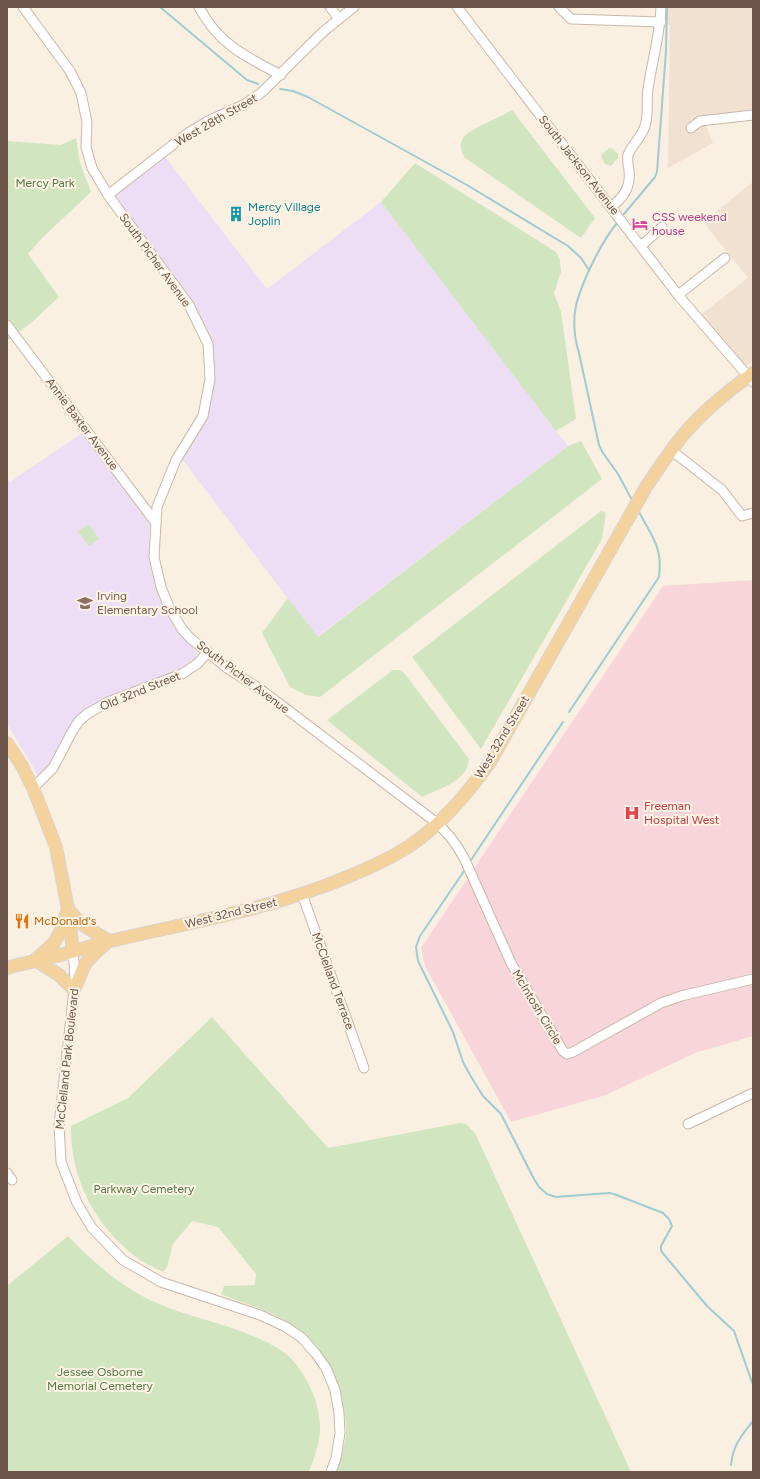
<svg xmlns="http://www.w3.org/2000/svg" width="760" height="1479" viewBox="0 0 760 1479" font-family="Figtree,sans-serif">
	<rect width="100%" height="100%" fill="#faf0e1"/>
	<g fill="#f0e1d0">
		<polygon points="655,7 753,7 753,114 703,119 713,143 668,168 670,26"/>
		<polygon points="753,182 753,361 747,365 743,365 698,317 748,278 703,222"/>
	</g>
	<g fill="#eddef6">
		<polygon points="162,153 267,289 381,202 568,446 317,637 179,455 203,416 210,379 208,344 189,305 108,195"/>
		<polygon points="84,432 150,520 149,551 155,583 166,611 179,632 196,652 196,656 195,659 189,667 99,702 84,711 46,772 41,776 37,774 7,723 7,478 10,482"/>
	</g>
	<polygon fill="#f7d5da" points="753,580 753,1036 695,1053 606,1095 511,1122 425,966 421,948 663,586"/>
	<g fill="#d1e5c1">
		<path d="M512,110L595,218L581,238L465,158C453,138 469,132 484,124C493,120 503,115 512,110Z"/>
		<polygon points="76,138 80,163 91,192 41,239 28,254 59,297 31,323 7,341 7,141 61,145"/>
		<polygon points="609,148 613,149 618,154 618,158 611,166 605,164 601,156 602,154"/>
		<polygon points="415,163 556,252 560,260 561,272 554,293 561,312 576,419 556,431 381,202"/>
		<polygon points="581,441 602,479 320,697 306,695 290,687 262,633 288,598 318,637 568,446"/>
		<polygon points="601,511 606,513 602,539 481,749 412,657"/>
		<polygon points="89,524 99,539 89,546 78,531"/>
		<path d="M393,670H399L404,673L469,759C468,781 439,789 422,797L327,720Z"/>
		<path d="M212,1017L328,1148L460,1123L466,1124L475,1133L631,1472H337C339,1460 344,1448 346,1436C347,1426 345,1413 342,1403C335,1365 316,1336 280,1318C262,1308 240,1302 221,1294L224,1286L255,1285L256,1274L218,1227L192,1221L173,1244L167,1267L163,1272C154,1268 144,1263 136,1257C95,1226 70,1178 71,1126L128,1098Z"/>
		<path d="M68,1236C93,1262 119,1285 152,1301C194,1320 244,1326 282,1351C295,1360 304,1374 310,1387C316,1399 320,1414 320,1428C321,1439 313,1461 309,1472H7V1286Z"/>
	</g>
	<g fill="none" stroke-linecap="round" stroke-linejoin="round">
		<g stroke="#9fcbd2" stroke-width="2">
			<polyline points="160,7 241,75 247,80 258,84"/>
			<polyline points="280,89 293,91 308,97 467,185 568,246 581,258 589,270"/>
			<polyline points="624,214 655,177 657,172 666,51 667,7"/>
			<path d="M617,223C607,235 600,248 593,262C577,295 568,317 579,353L599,445L603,453L618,474L632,500"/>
			<path d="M569,712L659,577C663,547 652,537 639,512"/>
			<polyline points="471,860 563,722"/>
			<polyline points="464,871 420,936 416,947 418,961 453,1032 463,1062 470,1075 483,1096 501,1114 534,1179 539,1187 547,1194 556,1197 609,1193 614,1194 663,1213 669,1219 672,1226 661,1246 661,1251 707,1306 734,1331 753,1385"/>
			<path d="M731,1465C733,1445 741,1436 753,1421"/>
		</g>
		<defs>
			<g id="minor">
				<path d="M23,7L70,71L81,93L87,122L86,147L92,168L108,195L189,305L208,344L210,379L203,416L176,460L157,507L154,557L161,587L169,607L182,629L190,638L227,668L260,689L433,820C447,831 457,844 465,860L511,963L563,1051L567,1054L573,1052L661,1003L681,996L753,979"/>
				<path d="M199,7C218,44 246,57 281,75"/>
				<polyline points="330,7 339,19"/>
				<polyline points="457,7 678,295 753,382"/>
				<polyline points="559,7 571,19 661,22"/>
				<polyline points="691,128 700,121 753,115"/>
				<polyline points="108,195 188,133 208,121 245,104 262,92 324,31 354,7"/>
				<path d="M611,207C624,197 631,187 629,170C628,165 627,160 628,155C632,144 642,137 645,126C649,114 646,101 648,89C652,61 660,35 661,7"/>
				<polyline points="641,246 662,227"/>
				<polyline points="678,295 725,258"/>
				<polyline points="7,325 156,523"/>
				<polyline points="671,450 722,490 742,516 753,513"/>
				<polyline points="33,788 53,768 73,730 79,721 87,714 108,702 182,674 197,664 208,652"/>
				<polyline points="302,894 364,1068"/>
				<polyline points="73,951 75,978 74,990 59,1125 61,1162 77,1203 92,1228 123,1260 161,1282 260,1315 286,1327 302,1338 316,1354 326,1368 335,1390 339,1413 340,1433 336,1458 331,1472"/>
				<polyline points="688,1124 753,1093"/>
				<polyline points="7,1173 12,1180"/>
			</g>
			<g id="major">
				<polyline points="7,743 22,766 33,788 56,847 68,909 73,951"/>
				<polygon points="68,909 80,923 109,941 95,953 85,964 74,990 59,975 35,960 54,943 61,930"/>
				<path d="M7,968C24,963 42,960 60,955C77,951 93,945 110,941C183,924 255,912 327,885C356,874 385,862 411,845C443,823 468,793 490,762L646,487C658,469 670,451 684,434C704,410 728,391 753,373"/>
			</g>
		</defs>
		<use href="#minor" stroke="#c9b7a9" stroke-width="11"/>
		<use href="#major" stroke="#d9d3d0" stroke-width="14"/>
		<use href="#minor" stroke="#fff" stroke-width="9"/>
		<use href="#major" stroke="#f3d29e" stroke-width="12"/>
	</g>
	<defs>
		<symbol id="building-bare" viewBox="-9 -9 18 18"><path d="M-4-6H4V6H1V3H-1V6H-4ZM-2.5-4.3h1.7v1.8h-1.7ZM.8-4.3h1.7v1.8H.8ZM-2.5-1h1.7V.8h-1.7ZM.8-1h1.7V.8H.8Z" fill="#0f9aa8" stroke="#fdf4e6" stroke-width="2.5" paint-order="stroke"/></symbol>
		<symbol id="hotel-bare" viewBox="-9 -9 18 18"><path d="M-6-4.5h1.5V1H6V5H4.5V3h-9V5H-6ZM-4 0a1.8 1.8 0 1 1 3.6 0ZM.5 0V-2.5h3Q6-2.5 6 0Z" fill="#d1479c" stroke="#fdf4e6" stroke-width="2.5" paint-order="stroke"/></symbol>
		<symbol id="school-bare" viewBox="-9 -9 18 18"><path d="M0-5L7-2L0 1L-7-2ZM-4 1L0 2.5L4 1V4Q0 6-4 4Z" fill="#8d6e63" stroke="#fdf4e6" stroke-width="2.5" paint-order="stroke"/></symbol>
		<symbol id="hospital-bare" viewBox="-9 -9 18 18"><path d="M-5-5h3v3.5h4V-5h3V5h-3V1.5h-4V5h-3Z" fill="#e0444e" stroke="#fdf4e6" stroke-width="2.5" paint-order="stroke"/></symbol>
		<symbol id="restaurant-bare" viewBox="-9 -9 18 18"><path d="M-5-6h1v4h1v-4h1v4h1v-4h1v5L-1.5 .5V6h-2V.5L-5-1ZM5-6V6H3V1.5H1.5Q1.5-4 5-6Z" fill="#e8710a" stroke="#fdf4e6" stroke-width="2.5" paint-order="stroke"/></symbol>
	</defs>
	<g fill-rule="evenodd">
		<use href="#building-bare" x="225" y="203" width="22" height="22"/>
		<use href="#hotel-bare" x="629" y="213" width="22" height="22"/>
		<use href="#school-bare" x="74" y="592" width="22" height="22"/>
		<use href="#hospital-bare" x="621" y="802" width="22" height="22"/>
		<use href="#restaurant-bare" x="11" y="910" width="22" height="22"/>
	</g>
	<g text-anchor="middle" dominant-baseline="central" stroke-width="4" stroke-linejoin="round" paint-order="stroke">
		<g font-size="12" fill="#6e564a" stroke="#fdf4e6">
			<text transform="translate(216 120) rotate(-30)">West 28th Street</text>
			<text transform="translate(579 165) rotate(52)">South Jackson Avenue</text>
			<text transform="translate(155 260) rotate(54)">South Picher Avenue</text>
			<text transform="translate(82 424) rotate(53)">Annie Baxter Avenue</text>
			<text transform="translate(243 677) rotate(37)">South Picher Avenue</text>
			<text transform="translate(140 691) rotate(-22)">Old 32nd Street</text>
			<text transform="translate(502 737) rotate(-59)">West 32nd Street</text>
			<text transform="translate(231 913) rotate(-14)">West 32nd Street</text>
			<text transform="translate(333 981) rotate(70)">McClelland Terrace</text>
			<text transform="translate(537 1007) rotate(59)">McIntosh Circle</text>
			<text transform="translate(67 1059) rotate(-84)">McClelland Park Boulevard</text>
		</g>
		<g font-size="12" fill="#567946" stroke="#fdf4e6">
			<text x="45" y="183">Mercy Park</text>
			<text x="144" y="1189">Parkway Cemetery</text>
			<text x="100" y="1372">Jessee Osborne<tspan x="100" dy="14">Memorial Cemetery</tspan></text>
		</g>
		<g font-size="12" fill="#0d838f" stroke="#fdf4e6" text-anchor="start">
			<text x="248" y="207">Mercy Village<tspan x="248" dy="14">Joplin</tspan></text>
		</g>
		<g font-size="12" fill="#b23c85" stroke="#fdf4e6" text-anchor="start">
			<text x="652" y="217">CSS weekend<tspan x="652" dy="14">house</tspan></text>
		</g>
		<g font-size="12" fill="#785e54" stroke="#fdf4e6" text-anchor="start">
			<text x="97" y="596">Irving<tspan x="97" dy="14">Elementary School</tspan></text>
		</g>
		<g font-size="12" fill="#be3a42" stroke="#fdf4e6" text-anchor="start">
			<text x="644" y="806">Freeman<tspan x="644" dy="14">Hospital West</tspan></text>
		</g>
		<g font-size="12" fill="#c56008" stroke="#fdf4e6" text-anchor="start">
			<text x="34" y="921">McDonald's</text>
		</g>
	</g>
	<rect width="760" height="1479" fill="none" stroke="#6e564a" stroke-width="16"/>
</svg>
